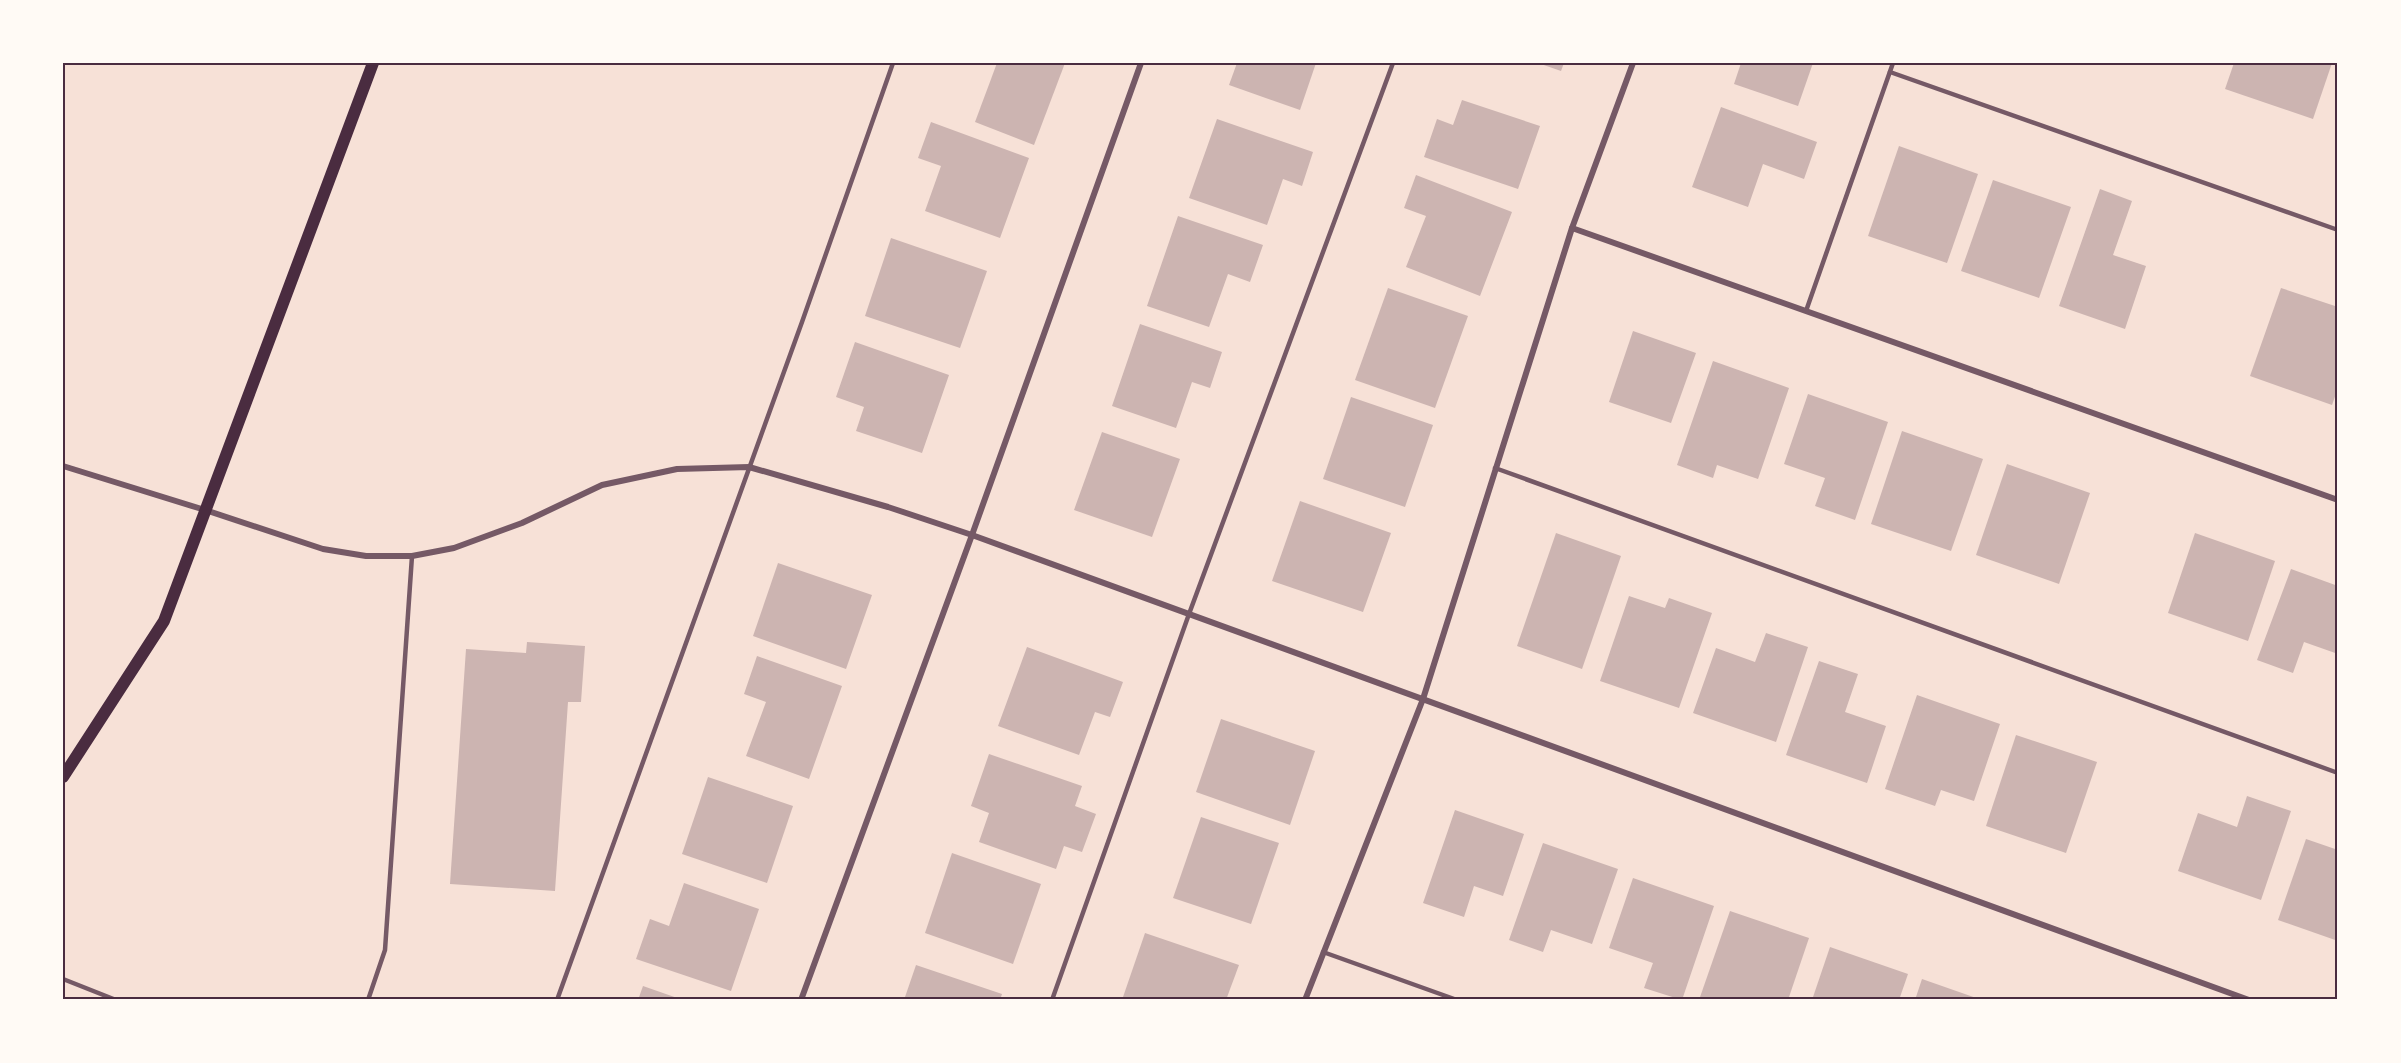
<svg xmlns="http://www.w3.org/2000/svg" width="2401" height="1063" viewBox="0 0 2401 1063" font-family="Karla,sans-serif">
	<rect width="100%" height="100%" fill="#f7e1d7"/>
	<g fill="#ccb4b1">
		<polygon points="997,63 1065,63 1034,145 975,122"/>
		<polygon points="1237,63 1316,63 1300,110 1229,85"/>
		<polygon points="1538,63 1564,63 1561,71"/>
		<polygon points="1741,63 1813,63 1798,106 1734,84"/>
		<polygon points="2234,63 2332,63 2313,119 2225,89"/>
		<polygon points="1462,100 1540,126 1518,189 1424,157 1437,119 1453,125"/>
		<polygon points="1721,107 1817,142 1804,179 1763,164 1748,207 1692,187"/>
		<polygon points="1217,119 1313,152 1302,186 1283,179 1267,225 1189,198"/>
		<polygon points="931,122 1029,158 1000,238 925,211 941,166 918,158"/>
		<polygon points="1899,146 1978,174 1947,263 1868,236"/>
		<polygon points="1416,175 1512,212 1480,296 1406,267 1426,216 1404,208"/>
		<polygon points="1993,180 2071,207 2039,298 1961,271"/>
		<polygon points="2100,189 2132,201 2113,255 2146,266 2125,329 2059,306"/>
		<polygon points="1178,216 1263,245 1250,282 1228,274 1209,327 1147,306"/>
		<polygon points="891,238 987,271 960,348 865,316"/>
		<polygon points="1388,288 1468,316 1435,408 1355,380"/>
		<polygon points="2281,288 2338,307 2338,388 2332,405 2250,376"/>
		<polygon points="1140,324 1222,352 1210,388 1192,382 1176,428 1112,406"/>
		<polygon points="1633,331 1696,353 1671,423 1609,402"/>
		<polygon points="855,342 949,375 922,453 856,431 864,407 836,397"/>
		<polygon points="1713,361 1789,388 1758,479 1717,465 1713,478 1677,465"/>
		<polygon points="1808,394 1888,422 1855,520 1815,506 1825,478 1784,464"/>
		<polygon points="1351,397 1433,425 1405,507 1323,479"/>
		<polygon points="1902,431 1983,459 1951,551 1871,524"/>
		<polygon points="1102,432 1180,459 1152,537 1074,510"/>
		<polygon points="2007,464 2090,493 2059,584 1976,555"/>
		<polygon points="1300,501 1391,533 1363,612 1272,581"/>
		<polygon points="1556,533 1621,556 1582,669 1517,646"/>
		<polygon points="2195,533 2275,561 2248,641 2168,613"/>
		<polygon points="778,563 872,595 846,669 753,636"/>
		<polygon points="2291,569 2338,586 2338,654 2304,642 2293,673 2257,660"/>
		<polygon points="1629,596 1665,608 1669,598 1712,613 1679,708 1600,681"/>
		<polygon points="1766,633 1808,647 1776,742 1693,713 1716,648 1755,662"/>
		<polygon points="527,642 585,646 581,702 568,702 555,891 450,884 466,649 526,653"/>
		<polygon points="1027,647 1123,682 1110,717 1095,712 1079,755 998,726"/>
		<polygon points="757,656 842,686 809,779 746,756 766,702 744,694"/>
		<polygon points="1819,661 1858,674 1845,712 1886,726 1867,783 1786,755"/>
		<polygon points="1917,695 2000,724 1974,801 1941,790 1935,806 1885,789"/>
		<polygon points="1221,719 1315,751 1290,825 1196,792"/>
		<polygon points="2016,735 2097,762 2066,853 1986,826"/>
		<polygon points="989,754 1082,786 1075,806 1096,814 1082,852 1064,846 1056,869 979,842 989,813 971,806"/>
		<polygon points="708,777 793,806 767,883 682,854"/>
		<polygon points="2247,796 2291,811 2261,900 2178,871 2198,813 2237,827"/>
		<polygon points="1455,810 1524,834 1503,896 1474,886 1464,917 1423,903"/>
		<polygon points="1201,817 1279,843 1251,924 1173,898"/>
		<polygon points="2306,839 2338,850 2338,941 2278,920"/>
		<polygon points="1543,843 1618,869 1592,944 1551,930 1543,952 1509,940"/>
		<polygon points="952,853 1041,884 1013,964 925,933"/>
		<polygon points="1633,878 1714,906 1682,1000 1644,988 1653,963 1609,948"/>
		<polygon points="684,883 759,909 731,991 636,959 650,919 669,926"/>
		<polygon points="1730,911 1809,938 1788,1000 1699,1000"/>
		<polygon points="1145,933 1239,965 1226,1000 1122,1000"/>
		<polygon points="1830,947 1908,974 1899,1000 1812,1000"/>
		<polygon points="916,965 1002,994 1000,1000 904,1000"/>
		<polygon points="1922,979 1982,1000 1915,1000"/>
		<polygon points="643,986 683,1000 638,1000"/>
	</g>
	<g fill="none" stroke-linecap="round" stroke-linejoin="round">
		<g stroke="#755966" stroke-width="4.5">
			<polyline points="1890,72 2338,230"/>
			<polyline points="1806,311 1893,63"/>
			<polyline points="1495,468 2338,773"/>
			<polyline points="1323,952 1457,1000"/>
			<polyline points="63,979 116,1000"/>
			<polyline points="368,1000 385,950 412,556"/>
			<polyline points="557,1000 802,322 893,63"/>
			<polyline points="1052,1000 1189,614 1393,63"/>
		</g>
		<g stroke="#755966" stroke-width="6">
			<polyline points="1572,228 2338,500"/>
			<polyline points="63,466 205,510 323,549 366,556 412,556 454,548 522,523 602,485 677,469 749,467 888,507 972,535 2249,1000"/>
			<polyline points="801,1000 972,535 1141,63"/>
			<polyline points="1305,1000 1423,699 1572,228 1633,63"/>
		</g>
		<polyline stroke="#4a2c40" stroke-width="12" points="63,777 164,621 373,63"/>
	</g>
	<rect width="2401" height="1063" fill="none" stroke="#fffaf5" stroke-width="129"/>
	<rect x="64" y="64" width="2272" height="934" fill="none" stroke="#4a2c40" stroke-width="2"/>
</svg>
